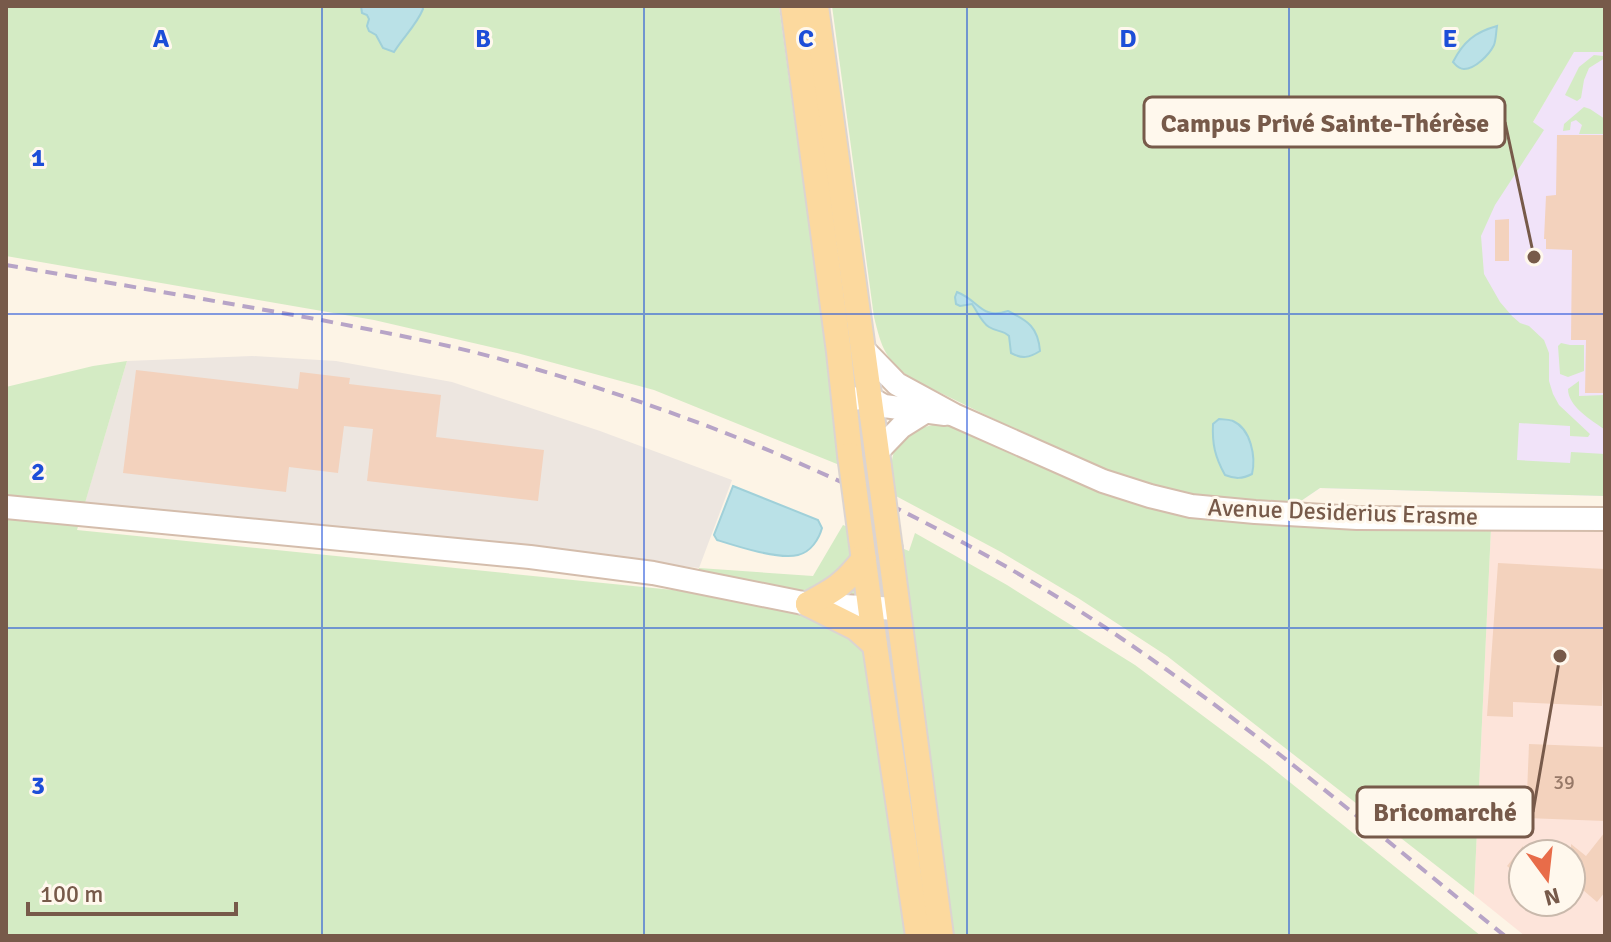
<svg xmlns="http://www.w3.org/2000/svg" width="1611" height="942" viewBox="0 0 1611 942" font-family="Signika,sans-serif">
	<rect width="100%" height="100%" fill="#fdf4e6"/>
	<path fill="#fde4da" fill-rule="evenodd" d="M1491,528H1605V936H1525L1474,895ZM1523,854H1571V902H1523Z"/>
	<polygon fill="#ede6e0" points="252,356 336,361 452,382 600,431 732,480 699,568 85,502 127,361"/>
	<polygon fill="#f1e3f9" points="1574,51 1605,52 1605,496 1320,488 1295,505 1470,219 1533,122"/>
	<g fill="#d4ebc4">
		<path d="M6,6H361L362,13L367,14L383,48H397C405,31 420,27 422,6H779L842,466L654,390L517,353L374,320L6,256Z"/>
		<path d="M832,6H1605V52H1574L1533,122L1544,130L1495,205L1481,236L1484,274L1500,302L1512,316L1520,323L1529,326L1544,340L1549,353V381L1553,394L1559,405L1590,434L1588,437L1570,436V426L1519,423L1517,460L1570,463L1571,452L1605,454V496L1320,488L1295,505L1185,496L1145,486L1086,464L912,379C885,359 882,349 874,317Z"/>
		<polygon points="1594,55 1603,56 1605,58 1589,68 1584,80 1581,98 1577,101 1565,95 1579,67"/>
		<polygon points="1584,107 1590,109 1605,119 1605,134 1579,134 1582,125 1576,120 1571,122 1570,130 1563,131 1564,124"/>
		<polygon points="1561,343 1570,345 1584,345 1584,371 1568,377 1560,374 1558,346"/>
		<polygon points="127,361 77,530 693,592 699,568 813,576 843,525 909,551 915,533 1007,585 1135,665 1266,763 1481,936 6,936 6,387 93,366"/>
		<path d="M1579,381V396L1605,395V430C1592,420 1568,407 1568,389Z"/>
		<path d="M938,424L958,427L1009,453L1096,491L1154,506L1491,528L1474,895L1167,656L1078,598L1001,552L894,495C887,454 892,432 938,424Z"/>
	</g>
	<g fill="#bae1e7" stroke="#a0d0d9" stroke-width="2">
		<path d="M361,6H422L423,9C416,26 403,37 394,52L383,48L376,35L369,31L367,26L369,19L367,15L362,13Z"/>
		<path d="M1497,26C1496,32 1496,40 1494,45C1489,55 1475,69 1464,69C1458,69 1456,65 1453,62C1463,42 1475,32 1497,26Z"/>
		<path d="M957,292C980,301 981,320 1008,311C1028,321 1038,327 1040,351C1029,358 1022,359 1011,353L1009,336C1003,330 997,332 989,327C982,323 977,311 972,304L960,306L956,304L955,297Z"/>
		<path d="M1219,419C1221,419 1231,420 1233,421C1251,429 1256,457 1252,474C1242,479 1235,479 1225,475C1215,457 1212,444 1213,424Z"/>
		<path d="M733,486L818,520L822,528C819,539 811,552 798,555C779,560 736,546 717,540L714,535Z"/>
	</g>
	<g fill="#f3d2bd">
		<polygon points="1557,135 1605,135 1605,393 1585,393 1586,340 1571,340 1572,250 1546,249 1546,239 1544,239 1546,196 1556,195"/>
		<polygon points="1509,219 1509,261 1495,261 1495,220"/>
		<polygon points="136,370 298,389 300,372 350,378 349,384 441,395 436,437 544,450 538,501 367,481 373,429 344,426 338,473 289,467 286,492 123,473"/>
		<polygon points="1498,563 1605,569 1605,676 1603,676 1602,706 1513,702 1513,717 1487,716"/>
		<polygon points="1529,744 1605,747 1605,821 1526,818"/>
		<polygon points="1605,832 1605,892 1597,902 1583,890 1571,904 1571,844 1586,856"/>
		<polygon points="1523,846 1523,879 1507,866"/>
	</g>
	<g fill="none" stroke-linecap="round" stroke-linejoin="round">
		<defs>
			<g id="secondary">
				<polyline points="864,350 897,384 954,415 1103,481 1150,496 1191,506 1255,512 1357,518 1605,519"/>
				<polyline points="844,400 868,397 884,406 945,414"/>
				<polyline points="877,452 901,427 925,412"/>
				<polyline points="6,507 530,557 653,573 808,604 897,609"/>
			</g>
			<g id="primary">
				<polyline points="793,6 839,352 850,455"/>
				<polyline points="816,6 879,467"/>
				<polyline points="861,538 875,645 918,936"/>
				<polyline points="890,549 941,936"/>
				<polyline points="808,604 856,628 875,645"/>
				<path d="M808,604C836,589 844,584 864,559"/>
			</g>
		</defs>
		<use href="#secondary" stroke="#d4bdac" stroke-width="26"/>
		<use href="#primary" stroke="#dcd4d0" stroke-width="28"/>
		<use href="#secondary" stroke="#fff" stroke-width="22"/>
		<use href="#primary" stroke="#fcd99e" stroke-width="24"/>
		<path stroke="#b7a4c7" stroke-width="4" stroke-dasharray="12 8" stroke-linecap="butt" d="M6,265C111,283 216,301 321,320C387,333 453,345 518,364C725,422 925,509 1106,628C1246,721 1374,831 1505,936"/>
		<defs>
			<g id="primary-bridge">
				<polyline points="850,455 861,538"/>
				<polyline points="879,467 890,549"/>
			</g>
		</defs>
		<use href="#primary-bridge" stroke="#dcd4d0" stroke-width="28" stroke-linecap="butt"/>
		<use href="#primary-bridge" stroke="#fcd99e" stroke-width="24"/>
	</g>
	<path fill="none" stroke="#1d4ed8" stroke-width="2" stroke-opacity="0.55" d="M322,6V936M644,6V936M967,6V936M1289,6V936M6,314H1605M6,628H1605"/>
	<g text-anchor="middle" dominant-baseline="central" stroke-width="6" stroke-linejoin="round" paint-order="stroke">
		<g font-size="20" fill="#967867">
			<text x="1564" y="782">39</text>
		</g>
		<g font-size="24" fill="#775a4a" stroke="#fff8ed">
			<text transform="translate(1343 512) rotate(2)">Avenue Desiderius Erasme</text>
		</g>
	</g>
	<g font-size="26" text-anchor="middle" font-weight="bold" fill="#1d4ed8" stroke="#fff8ed" stroke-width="6" stroke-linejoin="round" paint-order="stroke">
		<text x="161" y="47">A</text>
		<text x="483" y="47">B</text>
		<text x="806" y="47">C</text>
		<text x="1128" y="47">D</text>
		<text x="1450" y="47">E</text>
		<text x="38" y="166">1</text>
		<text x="38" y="480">2</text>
		<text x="38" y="794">3</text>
	</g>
	<path fill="none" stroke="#775a4a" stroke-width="3" d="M1534 257L1505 122M1560 656L1533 812"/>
	<g fill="#775a4a" stroke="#fff8ed" stroke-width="3">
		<circle cx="1534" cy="257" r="8"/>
		<circle cx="1560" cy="656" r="8"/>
	</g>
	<g fill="#fff8ed" stroke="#775a4a" stroke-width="3">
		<rect x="1144" y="97" width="361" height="50" rx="8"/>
		<rect x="1357" y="787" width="176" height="50" rx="8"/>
	</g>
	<g font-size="26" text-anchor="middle" font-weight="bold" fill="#775a4a">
		<text x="1325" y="132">Campus Privé Sainte-Thérèse</text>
		<text x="1445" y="821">Bricomarché</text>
	</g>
	<rect width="1611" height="942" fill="none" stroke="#775a4a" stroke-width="16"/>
	<g transform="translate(1547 878) rotate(165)"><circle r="38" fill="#fff8ed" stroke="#c9b9ac" stroke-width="2"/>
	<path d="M0-6L14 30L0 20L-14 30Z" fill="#e86c49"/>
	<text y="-12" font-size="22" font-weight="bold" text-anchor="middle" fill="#775a4a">N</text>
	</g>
	<path d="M28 902v12h208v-12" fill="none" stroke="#775a4a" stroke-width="4"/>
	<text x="40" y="902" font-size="24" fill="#775a4a" stroke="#fff8ed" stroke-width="6" paint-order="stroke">100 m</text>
</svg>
